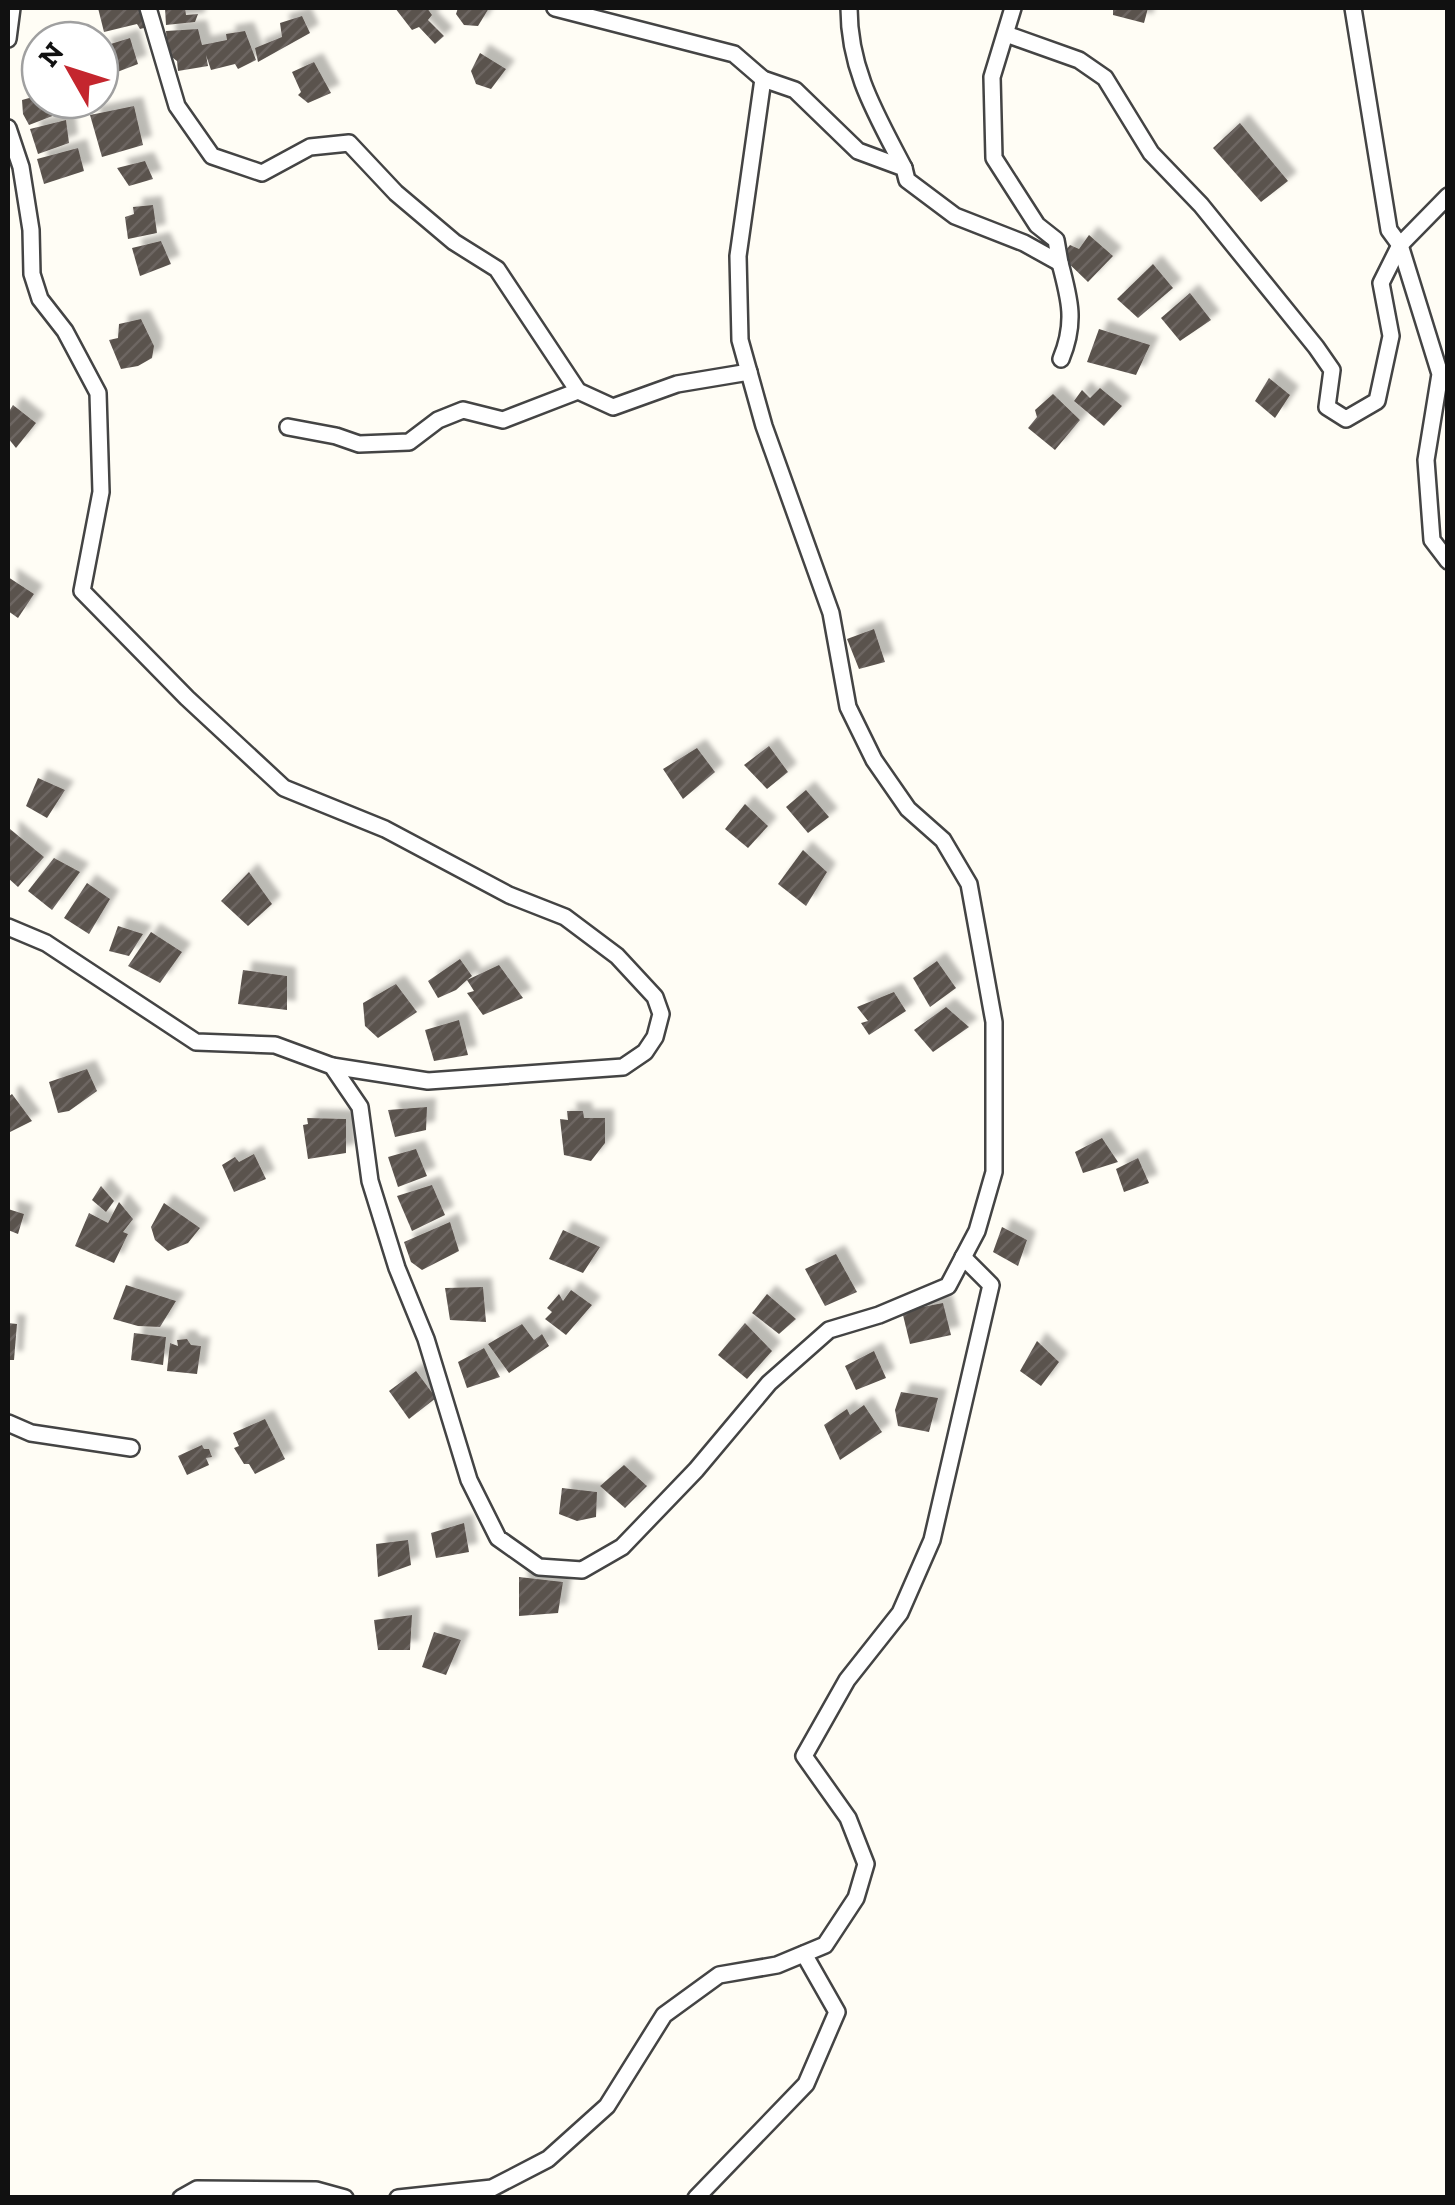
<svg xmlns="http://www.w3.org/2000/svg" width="1455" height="2205" viewBox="0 0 1455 2205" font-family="'Zilla Slab',serif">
	<defs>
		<pattern id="building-hatch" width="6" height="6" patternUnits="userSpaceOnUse" patternTransform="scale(2.5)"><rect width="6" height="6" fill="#5a524d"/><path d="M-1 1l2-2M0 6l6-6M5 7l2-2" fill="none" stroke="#6d6662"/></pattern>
		<filter id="shadow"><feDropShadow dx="9" dy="-9" stdDeviation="2.5" flood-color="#0004"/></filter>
	</defs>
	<rect width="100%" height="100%" fill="#fffdf5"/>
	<g fill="url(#building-hatch)" filter="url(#shadow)">
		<polygon points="98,8 144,8 148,27 140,29 137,24 104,32"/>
		<polygon points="165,8 185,8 186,15 198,14 195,22 166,25"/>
		<polygon points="395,8 427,8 432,15 428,20 444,36 435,44 419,27 412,30"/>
		<polygon points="458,8 489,8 478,26 464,25 456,14"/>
		<polygon points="1113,8 1148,8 1144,23 1113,15"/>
		<polygon points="302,16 310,33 258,62 255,48 282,37 280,23"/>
		<polygon points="198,29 202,45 227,40 226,34 245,31 256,60 238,69 235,64 211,70 206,55 208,66 178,71 177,61 168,54 166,31"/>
		<polygon points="130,38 138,64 112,74 101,47"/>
		<polygon points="480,53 506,69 491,89 476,84 471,71"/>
		<polygon points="314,62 331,93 308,103 298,95 301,92 292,72"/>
		<polygon points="40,95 40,100 64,100 68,110 29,125 23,114 22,100"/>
		<polygon points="134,106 143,145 102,157 90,115"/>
		<polygon points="66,120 69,143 38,154 30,129"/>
		<polygon points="1240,123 1288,181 1261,202 1213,148"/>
		<polygon points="78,148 84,171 44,184 37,159"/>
		<polygon points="145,161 153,179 129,186 117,168"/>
		<polygon points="153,205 157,233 128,239 125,217 134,214 133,207"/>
		<polygon points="1089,235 1113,256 1088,282 1061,256 1070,245 1079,249"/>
		<polygon points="161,241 171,264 140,276 132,248"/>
		<polygon points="1153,264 1173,288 1138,318 1117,299"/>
		<polygon points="1190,293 1211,320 1180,341 1161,318"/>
		<polygon points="141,319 154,346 152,358 138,366 121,369 109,340 118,338 119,324"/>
		<polygon points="1099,329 1150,345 1136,375 1087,362"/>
		<polygon points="1269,378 1290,395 1275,418 1255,401"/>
		<polygon points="1100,388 1122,406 1104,426 1074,401 1082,390 1090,398"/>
		<polygon points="1053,394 1080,420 1055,450 1028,428 1037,417 1035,410"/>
		<polygon points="13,405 36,423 16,448 8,438 8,413"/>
		<polygon points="8,577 34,594 18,618 8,611"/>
		<polygon points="874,629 885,662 859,669 847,639"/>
		<polygon points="769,746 788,772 767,789 744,765"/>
		<polygon points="697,748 715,772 683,799 663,769"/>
		<polygon points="38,778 65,790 47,818 26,806"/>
		<polygon points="806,790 829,817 808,833 786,807"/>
		<polygon points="745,804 768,826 748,848 725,829"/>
		<polygon points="10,829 44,857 18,887 8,878"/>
		<polygon points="803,850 827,872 806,906 778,884"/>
		<polygon points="54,858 80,872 52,910 28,891"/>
		<polygon points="249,872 272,904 248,926 221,901"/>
		<polygon points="87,883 110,899 89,934 64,918"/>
		<polygon points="118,926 143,934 129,956 109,951"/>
		<polygon points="151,932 182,952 160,983 128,966"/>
		<polygon points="460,959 472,976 467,980 499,965 523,998 483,1015 467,993 474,991 467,980 456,990 438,998 428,981"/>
		<polygon points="937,961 956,988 930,1007 913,978"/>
		<polygon points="243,970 287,976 287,1010 238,1004"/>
		<polygon points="396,984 417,1012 378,1038 365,1026 363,1003"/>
		<polygon points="894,992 906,1011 869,1035 861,1023 868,1021 857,1007"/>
		<polygon points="946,1007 969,1027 933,1052 914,1030"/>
		<polygon points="459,1020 468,1055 434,1061 425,1030"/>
		<polygon points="87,1069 97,1091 69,1111 58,1113 49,1082"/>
		<polygon points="12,1094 32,1121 8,1133 8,1097"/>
		<polygon points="427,1107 426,1130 395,1137 388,1110"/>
		<polygon points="567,1111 583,1111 584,1118 605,1118 605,1143 591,1161 564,1155 560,1119 568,1120"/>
		<polygon points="307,1118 346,1119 346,1153 308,1159 303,1125 308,1124"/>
		<polygon points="1102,1138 1118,1162 1083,1173 1075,1152"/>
		<polygon points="416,1149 427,1176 398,1187 388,1157"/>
		<polygon points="254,1154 266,1179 234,1192 222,1165 235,1157 239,1162"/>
		<polygon points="1138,1158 1149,1183 1124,1192 1116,1169"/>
		<polygon points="432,1185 445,1215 412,1231 397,1196"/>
		<polygon points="101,1186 114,1201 106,1212 92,1200"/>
		<polygon points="119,1202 133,1219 123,1232 128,1234 114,1263 75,1246 89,1213 108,1223"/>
		<polygon points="164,1203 200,1228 188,1243 168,1251 155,1240 151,1227"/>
		<polygon points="8,1209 24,1214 18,1234 8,1230"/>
		<polygon points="450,1222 459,1251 422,1270 411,1262 404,1242"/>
		<polygon points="1002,1227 1027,1240 1018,1266 993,1252"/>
		<polygon points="563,1230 600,1247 583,1273 549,1259"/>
		<polygon points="836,1254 857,1292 825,1306 805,1269"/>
		<polygon points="126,1285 176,1301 160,1327 138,1326 113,1319"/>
		<polygon points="483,1287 486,1322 450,1320 445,1288"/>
		<polygon points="571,1290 592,1305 566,1335 545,1319 552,1312 547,1308 559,1294 563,1301"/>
		<polygon points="767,1294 796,1319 779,1334 752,1313"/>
		<polygon points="943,1303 951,1335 910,1344 902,1311"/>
		<polygon points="8,1323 17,1324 14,1360 8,1360"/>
		<polygon points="745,1323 772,1351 747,1379 718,1355"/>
		<polygon points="522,1324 534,1340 542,1334 549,1346 509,1373 488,1344"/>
		<polygon points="134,1333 166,1337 163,1365 131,1360"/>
		<polygon points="187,1339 191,1345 201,1346 197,1374 167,1371 170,1343 178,1346 177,1340"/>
		<polygon points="1037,1341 1059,1362 1041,1386 1020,1371"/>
		<polygon points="484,1348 500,1377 467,1388 458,1362"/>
		<polygon points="874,1351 886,1378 856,1390 845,1366"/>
		<polygon points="416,1371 436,1398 409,1419 389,1391"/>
		<polygon points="901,1392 938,1398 929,1432 898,1426 895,1410"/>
		<polygon points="864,1405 882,1432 840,1460 824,1425 847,1409 850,1415"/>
		<polygon points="265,1419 285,1459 255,1474 249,1464 244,1464 234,1448 239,1446 233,1433"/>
		<polygon points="202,1445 204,1449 209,1449 212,1457 206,1458 209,1465 187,1475 178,1456"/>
		<polygon points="624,1465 647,1486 625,1508 600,1486"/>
		<polygon points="562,1488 597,1492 596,1517 577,1521 559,1514"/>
		<polygon points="464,1523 469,1552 436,1558 431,1533"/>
		<polygon points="408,1540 411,1565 378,1577 376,1544"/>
		<polygon points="519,1577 563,1582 558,1613 519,1616"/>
		<polygon points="412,1615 410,1650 378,1650 374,1620"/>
		<polygon points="434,1632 461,1640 446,1675 422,1667"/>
	</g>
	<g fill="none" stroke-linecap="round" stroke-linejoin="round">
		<defs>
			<g id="minor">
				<polyline points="148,8 177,106 212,156 262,173 310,147 349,143 396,193 454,242 497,269 578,391 613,407 677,384 749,372"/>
				<polyline points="555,8 734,54 763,79 795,90 858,151 904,168 907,180 955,216 1024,243 1060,263 1056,240 1037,225 994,158 992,77 1013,8"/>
				<path d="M849,8C849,70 876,114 904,168"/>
				<polyline points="1353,8 1389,230 1400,245 1440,374 1426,460 1432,540 1448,561"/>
				<polyline points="1006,34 1079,60 1105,78 1151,153 1201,205 1316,347 1332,370 1327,407 1346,419 1377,401 1391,336 1381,283 1400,245 1448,196"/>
				<polyline points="8,39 12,8"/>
				<polyline points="8,128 21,167 31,230 32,274 40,299 65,331 98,393 101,492 82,591 187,698 284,788 385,829 509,895 565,917 617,956 655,997 661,1014 655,1037 645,1052 623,1067 428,1081 332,1066"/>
				<path d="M1060,263C1070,300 1076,323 1061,359"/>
				<polyline points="288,427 336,436 359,444 409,442 438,420 463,410 503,420 578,391"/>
				<polyline points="8,927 46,943 196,1042 275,1045 332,1066 360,1107 370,1181 397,1268 426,1339 469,1480 498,1538 539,1567 582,1570 622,1547 696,1470 769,1383 829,1330 879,1315 948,1286 977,1231 994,1172 994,1022 969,884 943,840 908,809 874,760 848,707 831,613 764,426 740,340 738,256 763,79"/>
				<polyline points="8,1423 31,1433 131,1448"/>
				<polyline points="181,2198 197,2189 316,2190 345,2198"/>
				<polyline points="398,2198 492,2188 548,2159 607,2106 664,2015 719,1975 777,1965 825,1945 856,1898 866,1864 848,1818 804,1756 847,1680 900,1613 932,1540 991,1285 963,1257"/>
				<polyline points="696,2198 806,2084 837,2012 804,1954"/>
			</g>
		</defs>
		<use href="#minor" stroke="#444" stroke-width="20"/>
		<use href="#minor" stroke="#fff" stroke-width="15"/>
	</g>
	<rect width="1455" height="2205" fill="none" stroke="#111111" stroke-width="20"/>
	<g transform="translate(70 70) rotate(309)"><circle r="48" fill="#ffffff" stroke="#a0a0a0" stroke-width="2.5"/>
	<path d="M0-8L18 38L0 25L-18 38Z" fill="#c4262e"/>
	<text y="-15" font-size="28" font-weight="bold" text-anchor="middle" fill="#111111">N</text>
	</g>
</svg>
